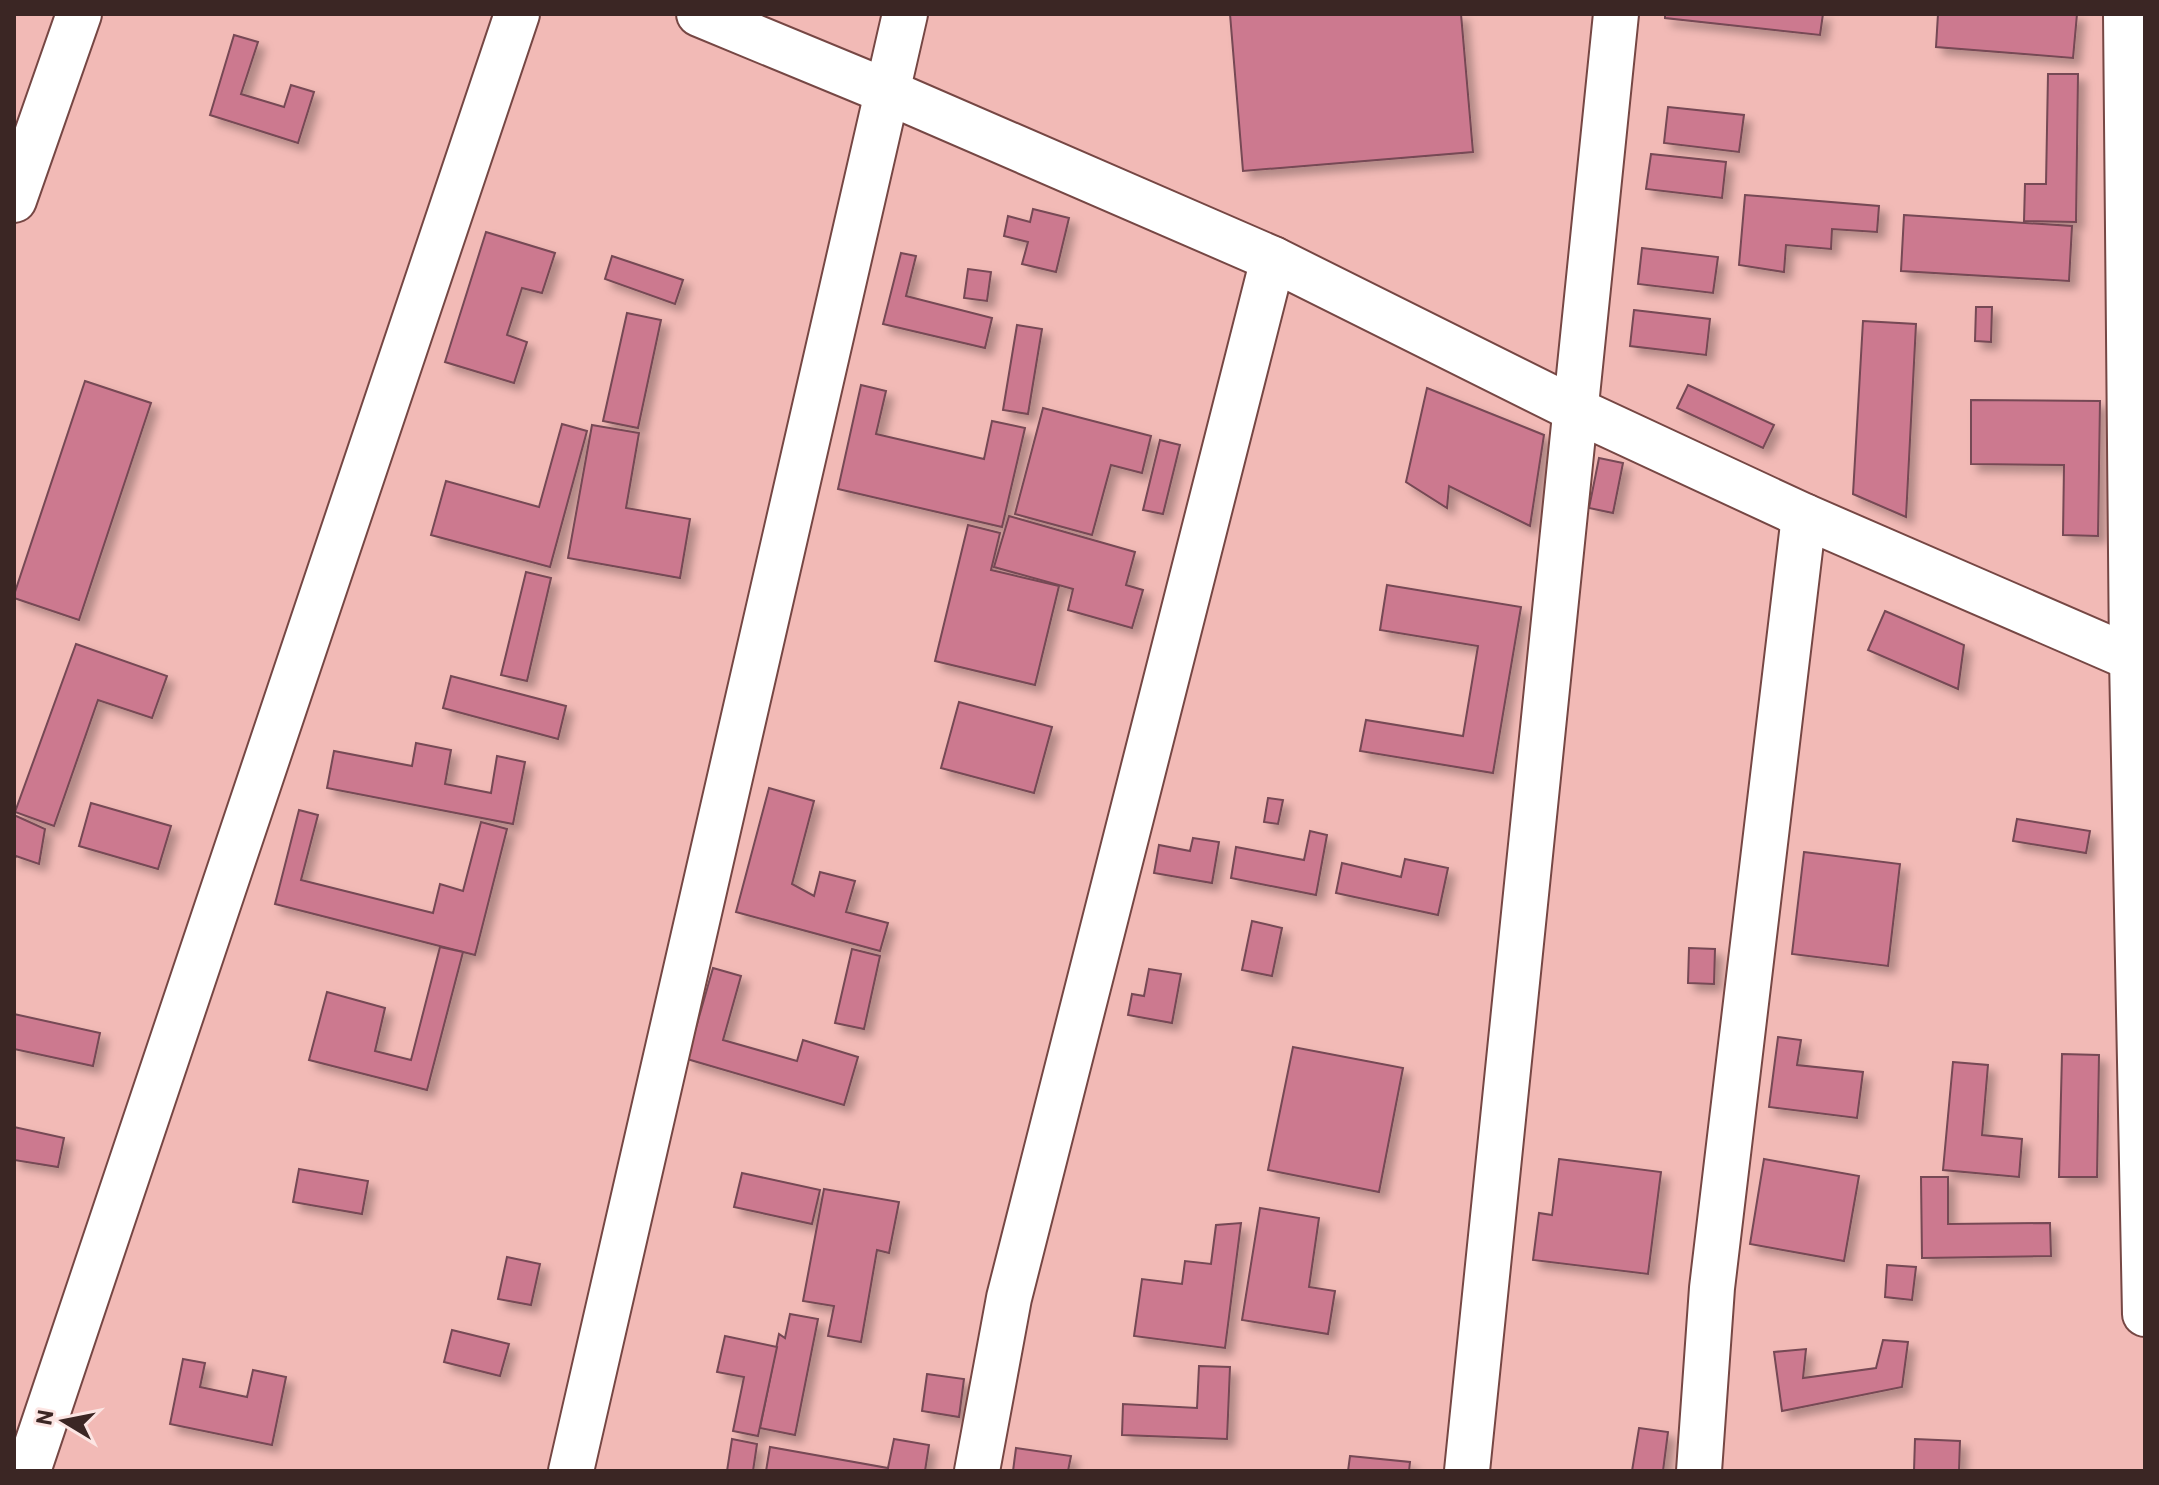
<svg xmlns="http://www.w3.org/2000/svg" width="2159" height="1485" viewBox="0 0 2159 1485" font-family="Barlow,sans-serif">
	<defs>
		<filter id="shadow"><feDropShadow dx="7" dy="7" stdDeviation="4" flood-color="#0004"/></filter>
	</defs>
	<rect width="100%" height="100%" fill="#f2bab6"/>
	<g fill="#cc798f" stroke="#764854" stroke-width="2" filter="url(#shadow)">
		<polygon points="1230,14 1461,14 1473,152 1243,171"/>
		<polygon points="1665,14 1823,14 1820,35 1665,18"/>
		<polygon points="1938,14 2077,14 2073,58 1936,47"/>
		<polygon points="234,35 258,42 241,94 284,107 291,85 314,92 298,143 210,115"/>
		<polygon points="2048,74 2078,74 2076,222 2024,221 2025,184 2046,184"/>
		<polygon points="1668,107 1744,115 1739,152 1664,143"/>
		<polygon points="1651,154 1726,162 1722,198 1646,189"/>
		<polygon points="1745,195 1879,206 1877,232 1832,229 1831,249 1786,245 1784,272 1739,265"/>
		<polygon points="1033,209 1069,218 1056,272 1022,264 1028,242 1004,236 1008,216 1030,222"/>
		<polygon points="1904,215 2072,226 2069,281 1901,271"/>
		<polygon points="486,232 555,253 542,293 522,288 507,335 527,342 514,383 445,362"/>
		<polygon points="1642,248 1718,257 1713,293 1638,284"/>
		<polygon points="901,253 916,256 906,296 992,318 985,348 883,324"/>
		<polygon points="612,256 683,280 675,304 605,279"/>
		<polygon points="968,269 991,272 987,301 964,298"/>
		<polygon points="1976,307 1992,307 1991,342 1975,341"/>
		<polygon points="1634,310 1710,319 1706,355 1630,346"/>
		<polygon points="627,313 661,320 638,428 603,421"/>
		<polygon points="1863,321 1916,324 1906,517 1853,494"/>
		<polygon points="1017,325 1042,329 1028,414 1003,410"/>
		<polygon points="85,381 151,403 79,620 14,598 14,595"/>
		<polygon points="861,385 886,391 876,434 984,459 992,421 1025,428 1002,527 838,489"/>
		<polygon points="1688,385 1774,425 1763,448 1677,408"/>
		<polygon points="1427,388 1544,435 1530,526 1449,486 1447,508 1406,482"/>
		<polygon points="1971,400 2100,401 2098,536 2063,535 2064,465 1971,464"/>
		<polygon points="1043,408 1151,436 1142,473 1111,465 1092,535 1015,514"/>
		<polygon points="562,424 587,431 550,567 431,535 446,481 539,507"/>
		<polygon points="592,425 639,433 626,508 690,519 680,578 568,558"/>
		<polygon points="1160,440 1180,445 1163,514 1143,510"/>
		<polygon points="1599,458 1623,463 1613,513 1589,508"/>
		<polygon points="1009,516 1135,552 1126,585 1143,590 1132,628 1068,610 1073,589 994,567"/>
		<polygon points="968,525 1000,533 991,570 1059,586 1035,685 935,661"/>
		<polygon points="526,572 551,578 527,681 501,675"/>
		<polygon points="1387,585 1521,607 1493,773 1360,751 1366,720 1463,736 1478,646 1380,630"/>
		<polygon points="1885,611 1964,645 1958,689 1868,650"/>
		<polygon points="76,644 167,676 152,718 98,700 54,826 15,812"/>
		<polygon points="451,676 566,706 558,739 443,708"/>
		<polygon points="959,702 1052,727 1034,793 941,768"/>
		<polygon points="416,743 451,750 445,784 491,793 497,756 525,762 513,824 327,788 334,751 412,766"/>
		<polygon points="769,788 814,801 792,884 814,896 820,872 855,881 846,912 888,923 880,951 736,912"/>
		<polygon points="1268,798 1283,800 1278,824 1264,822"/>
		<polygon points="91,803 171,826 158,869 79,846"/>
		<polygon points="299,810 318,815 301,880 433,913 440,884 463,891 481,822 507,829 475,955 275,904"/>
		<polygon points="14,815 45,829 39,864 16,856 14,861"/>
		<polygon points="2017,819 2090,831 2086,853 2013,841"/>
		<polygon points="1310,831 1327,835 1316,895 1231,878 1236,847 1304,860"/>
		<polygon points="1193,838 1219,842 1212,883 1154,873 1159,845 1190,851"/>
		<polygon points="1804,852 1900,864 1888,966 1792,954"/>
		<polygon points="1405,859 1448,868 1438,915 1336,893 1342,863 1401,877"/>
		<polygon points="1252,921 1282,928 1272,976 1242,970"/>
		<polygon points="440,947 463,952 427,1090 309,1060 327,992 385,1008 375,1051 411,1060"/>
		<polygon points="1689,948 1715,949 1714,984 1688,983"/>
		<polygon points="852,949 880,956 864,1029 835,1023"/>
		<polygon points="713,968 741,976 723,1040 797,1061 803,1040 858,1057 844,1105 687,1059"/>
		<polygon points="1149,969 1181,974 1172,1023 1128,1015 1132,994 1144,996"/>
		<polygon points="14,1014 100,1033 93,1066 14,1049"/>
		<polygon points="1778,1037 1801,1040 1797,1065 1863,1072 1857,1118 1769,1107"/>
		<polygon points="1293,1047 1403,1068 1379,1192 1268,1170"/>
		<polygon points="2062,1054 2099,1055 2097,1177 2059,1177"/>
		<polygon points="1953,1062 1988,1065 1982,1135 2022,1139 2019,1177 1943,1170"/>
		<polygon points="14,1127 64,1138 58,1167 14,1160"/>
		<polygon points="1559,1159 1661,1172 1648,1274 1533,1260 1539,1213 1552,1215"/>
		<polygon points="1764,1159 1859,1176 1844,1261 1750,1244"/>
		<polygon points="299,1169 368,1181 362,1214 293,1202"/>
		<polygon points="742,1173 820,1190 812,1224 734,1207"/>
		<polygon points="1921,1177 1948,1177 1948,1224 2050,1223 2051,1256 1922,1258"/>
		<polygon points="824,1189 899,1202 889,1253 877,1250 861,1342 828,1336 834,1306 803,1301"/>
		<polygon points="1260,1208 1319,1218 1309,1287 1335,1291 1328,1334 1242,1320"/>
		<polygon points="1241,1223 1225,1348 1134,1336 1142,1279 1182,1284 1185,1261 1211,1264 1216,1225"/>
		<polygon points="507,1257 540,1264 531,1305 498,1299"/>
		<polygon points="1887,1265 1916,1267 1912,1300 1885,1297"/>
		<polygon points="790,1314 818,1319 795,1435 760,1428 779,1334 785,1338"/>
		<polygon points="452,1330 509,1344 500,1376 444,1362"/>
		<polygon points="725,1336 777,1347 758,1436 733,1431 744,1377 717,1372"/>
		<polygon points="1883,1340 1908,1342 1902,1387 1782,1411 1774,1352 1806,1349 1803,1378 1876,1368"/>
		<polygon points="183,1359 205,1363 200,1387 247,1397 253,1370 286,1377 272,1445 170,1424"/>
		<polygon points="1199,1366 1230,1367 1227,1439 1122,1435 1123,1404 1197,1408"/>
		<polygon points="927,1374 964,1379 959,1417 922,1411"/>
		<polygon points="1639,1428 1668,1432 1663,1471 1632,1471"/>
		<polygon points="732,1439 757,1444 753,1471 727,1471"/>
		<polygon points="894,1439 929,1445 925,1471 766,1471 770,1447 888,1468"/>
		<polygon points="1915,1439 1960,1441 1959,1471 1914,1471"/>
		<polygon points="1016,1448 1071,1456 1068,1471 1013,1471"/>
		<polygon points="1350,1456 1410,1462 1409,1471 1348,1471"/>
	</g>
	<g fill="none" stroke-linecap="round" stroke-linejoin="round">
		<defs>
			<g id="minor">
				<polyline points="699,14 888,92 1273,259 1576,410 1804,516 2145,664"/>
				<polyline points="2126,14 2132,658 2145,1314"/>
				<polyline points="14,200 79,14"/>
				<polyline points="28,1471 517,14"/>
				<polyline points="571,1471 905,14"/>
				<polyline points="977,1471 1009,1298 1273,259"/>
				<polyline points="1467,1471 1616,14"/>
				<polyline points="1699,1471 1712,1288 1804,516"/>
			</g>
		</defs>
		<use href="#minor" stroke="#764744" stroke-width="48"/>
		<use href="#minor" stroke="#fff" stroke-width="44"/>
	</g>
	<rect width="2159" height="1485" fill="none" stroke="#3b2624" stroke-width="32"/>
	<g transform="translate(64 1421) rotate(280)" stroke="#fce5e3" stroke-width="6" paint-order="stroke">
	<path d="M0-6L14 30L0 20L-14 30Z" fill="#3b2624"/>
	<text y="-12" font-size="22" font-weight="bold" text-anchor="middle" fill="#3b2624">N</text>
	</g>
</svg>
